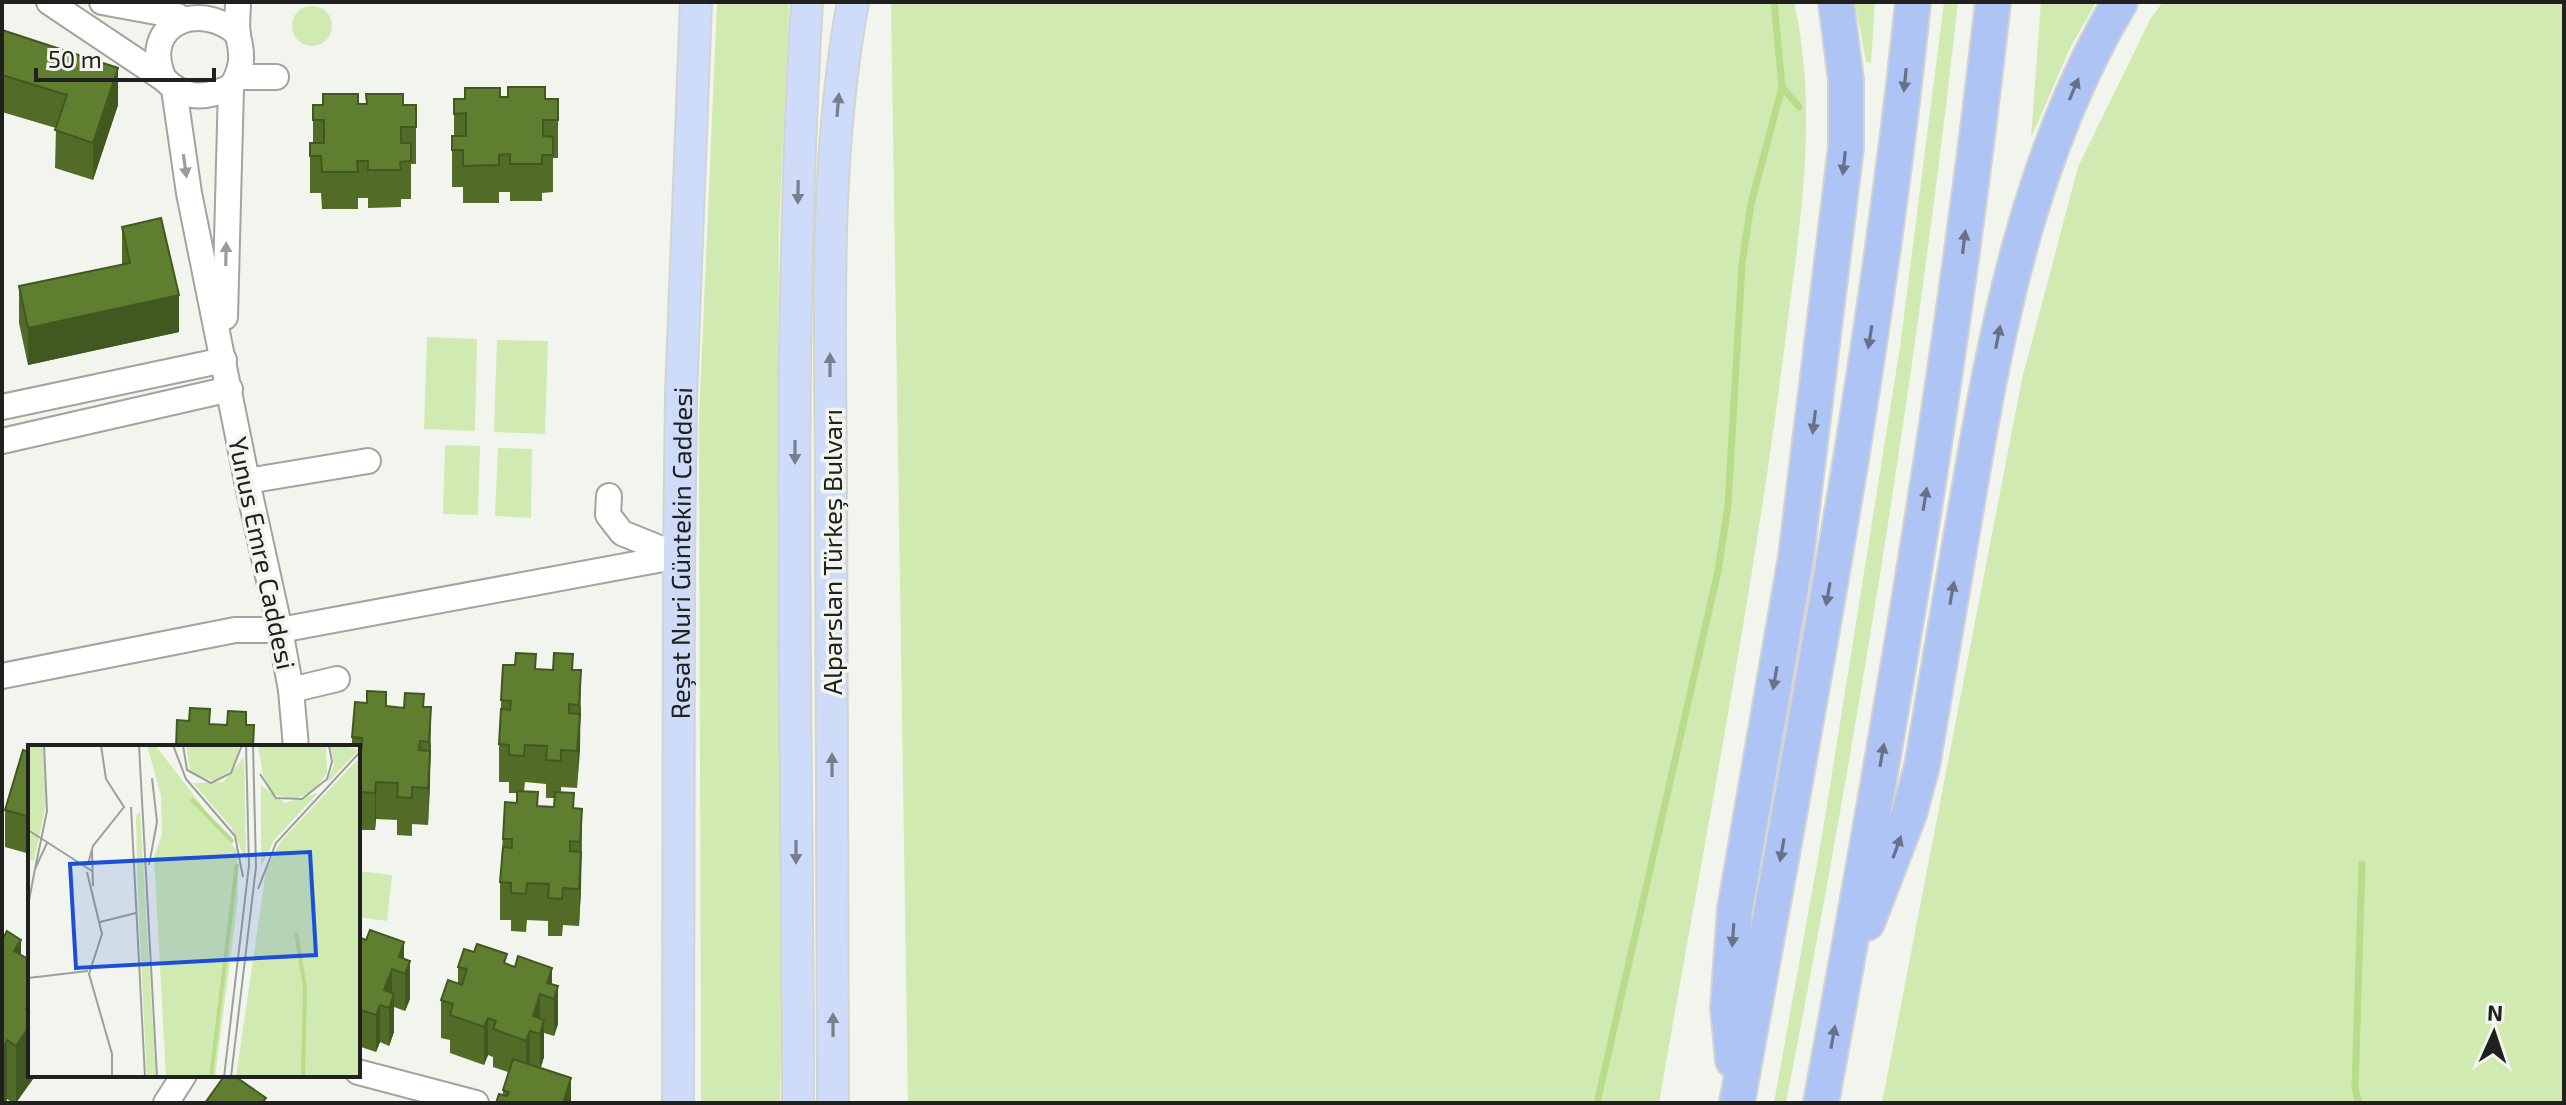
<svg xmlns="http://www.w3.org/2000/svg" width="2566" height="1105" viewBox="0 0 2566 1105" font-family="'Exo 2',sans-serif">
	<rect width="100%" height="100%" fill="#f1f5ed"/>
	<g fill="#d0eab1">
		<polygon points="717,2 788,2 789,12 779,230 777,532 783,924 780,1103 701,1103 699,420"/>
		<path d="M891,2H1794C1820,117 1798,235 1784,351C1752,603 1702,853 1659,1103H908Z"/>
		<polygon points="1855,2 1875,2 1871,63 1866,62"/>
		<path d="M1944,2H1958C1917,371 1857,738 1786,1103H1774L1822,836L1900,347Z"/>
		<polygon points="2041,2 2096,2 2070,48 2031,138"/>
		<polygon points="2163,2 2564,2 2564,1103 1882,1103 2022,379 2078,167 2151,18"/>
		<circle cx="312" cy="26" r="20"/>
		<polygon points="427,337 477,339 475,431 424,429"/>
		<polygon points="497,340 548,341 545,434 494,432"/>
		<polygon points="445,445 480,446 478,515 443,514"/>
		<polygon points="498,448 532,449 531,518 495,516"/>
		<polygon points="358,871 392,875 387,921 358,917"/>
	</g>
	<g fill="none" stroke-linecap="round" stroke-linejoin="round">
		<g stroke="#b9dc8b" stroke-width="7">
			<polyline points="1782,87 1799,107"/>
			<polyline points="1597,1103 1718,571 1728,505 1742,264 1751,204 1782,87 1774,2"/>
			<polyline points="2359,1103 2355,1089 2362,864"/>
		</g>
		<defs>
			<g id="minor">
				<path d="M49,2L164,79C185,100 205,99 231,87"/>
				<polyline points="102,2 178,16"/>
				<polyline points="238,77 276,77"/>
				<path d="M164,79C139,23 201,0 238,34"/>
				<polyline points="174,89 189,193 247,481 280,630 291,690 296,747"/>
				<path d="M225,317L231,87C243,69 243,55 238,36C236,25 238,13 238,2"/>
				<polyline points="2,407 224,360"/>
				<polyline points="2,441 230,389"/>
				<polyline points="247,481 368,461"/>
				<polyline points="609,496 608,515 622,533 679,556"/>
				<polyline points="2,676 235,630 280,630 679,556"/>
				<polyline points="291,690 337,679"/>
				<polyline points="358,1072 476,1103"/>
				<polyline points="166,1103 184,1075"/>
			</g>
			<g id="major">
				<path id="s1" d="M678,1103L679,556L681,396L696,2"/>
				<path d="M798,1103C798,736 785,369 807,2"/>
				<path d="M833,1103C833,895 832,687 831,479C830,320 824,159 853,2"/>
			</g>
			<g id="highway">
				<path d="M1867,923L1909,814L1922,766C1937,676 1953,587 1968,497C1997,326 2030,153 2120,2"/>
				<polyline points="1733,1060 1728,1007 1735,909 1796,557 1846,147 1846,80 1836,2"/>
				<path d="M1737,1103C1802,737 1875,372 1913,2"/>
				<path d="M1821,1103C1888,738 1952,371 1993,2"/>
			</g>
		</defs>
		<use href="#minor" stroke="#a1a59d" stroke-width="28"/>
		<use href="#major" stroke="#d2d3d2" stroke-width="34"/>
		<use href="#highway" stroke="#d2d3d2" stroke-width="38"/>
		<use href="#minor" stroke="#fff" stroke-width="24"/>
		<use href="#major" stroke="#cedcf9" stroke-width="30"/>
		<use href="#highway" stroke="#aec4f5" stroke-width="34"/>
	</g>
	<g fill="#526c28" fill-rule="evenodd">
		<polygon points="2,30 118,105 93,180 55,168 56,128 2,112"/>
		<polygon points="500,97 558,99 558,158 553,158 553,192 542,193 542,201 510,201 510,192 499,192 499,203 463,203 463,187 452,187 452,136 454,136 454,99"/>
		<polygon points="358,104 416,105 416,164 411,164 411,199 401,199 401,207 368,208 368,198 358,198 358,209 322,209 321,193 310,193 310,143 313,143 313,105"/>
		<polygon points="122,227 179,332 28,365 19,323 19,286 122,265"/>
		<path d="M503,665L536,669L573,670L581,708L577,788L561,787V792L574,808L582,809L581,889L579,926L563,925L562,936H548V921L527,920L526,932L511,931V920H500V882L505,802L517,803V793H509V782H499V744ZM525,782L546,784V798H555L554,807L538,806L524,791Z"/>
		<polygon points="367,703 404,708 424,707 431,745 428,825 412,824 412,836 397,835 397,820 376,819 375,830 360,830 360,819 358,819 358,747 352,747 352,737"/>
		<polygon points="30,752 30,854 5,847 5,810"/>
		<polygon points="358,927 359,938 404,959 410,999 405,1011 394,1007 394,1032 389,1046 380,1042 376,1052 358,1046"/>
		<polygon points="2,940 21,940 17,1103 13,1103 7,1099 6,1103 2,1103"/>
		<polygon points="474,952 507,964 552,984 558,1024 554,1036 544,1033 544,1057 540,1068 571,1103 496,1103 503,1095 503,1090 508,1072 493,1067 493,1057 488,1055 484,1065 450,1053 450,1040 441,1038 441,1000 458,983 458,967"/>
	</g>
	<g fill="#425821">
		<polygon points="118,68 118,105 93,180 93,143"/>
		<polygon points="179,295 179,332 28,365 28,328"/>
		<polygon points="581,670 580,751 577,788 579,705"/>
		<polygon points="431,707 430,788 428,825 429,742"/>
		<polygon points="376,782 376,819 375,830 375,793"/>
		<polygon points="582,809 581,889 579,926 580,842"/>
		<polygon points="21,940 21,999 14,951"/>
		<polygon points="404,942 404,974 399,957"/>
		<polygon points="410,961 410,999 405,1011 405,974"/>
		<polygon points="552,968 552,999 547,983"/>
		<polygon points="392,969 392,1002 394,994 394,1032 389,1046 389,1008 384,990"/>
		<polygon points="558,986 558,1024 554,1036 554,999"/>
		<polygon points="540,994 540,1031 544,1020 544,1057 540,1071 540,1034 533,1016"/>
		<polygon points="30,1002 30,1075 36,1075 16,1103 16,1046 26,1009"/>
		<polygon points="380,1005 380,1042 376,1052 376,1015"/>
		<polygon points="488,1018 488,1055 484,1065 484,1027"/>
		<polygon points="530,1031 530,1068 526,1078 526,1041"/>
		<polygon points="7,1040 7,1099 6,1103 3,1103 3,1050"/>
		<polygon points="571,1078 571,1103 563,1103"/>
	</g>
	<g fill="#5f7e2f" stroke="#425821" stroke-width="2">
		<polygon points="2,30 118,68 93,143 55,130 67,95 2,75"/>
		<polygon points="508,87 545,87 545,99 558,99 558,120 543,120 543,136 553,137 553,155 542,155 542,164 510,164 510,154 499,155 499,165 463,166 463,150 452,150 452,136 466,136 466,113 454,114 454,99 465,99 465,88 500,88 500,97 508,97"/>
		<polygon points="323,94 358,94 358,104 367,104 366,94 403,94 403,105 416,105 416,127 401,127 401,143 411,143 411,161 400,162 401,170 368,170 368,161 357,161 358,172 322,172 321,156 310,156 310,143 324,143 324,120 313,120 313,105 323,105"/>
		<polygon points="161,218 179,295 28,328 19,286 130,263 122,227"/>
		<polygon points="516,653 536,654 535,669 553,670 554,653 573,654 572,670 581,670 579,705 569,704 569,713 580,714 577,751 561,750 561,761 546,760 547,746 525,745 524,756 509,755 509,745 499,744 501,709 510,710 511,701 501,700 503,665 515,665"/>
		<polygon points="367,691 386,692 386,706 404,708 405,693 424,694 423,707 431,707 429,742 420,741 419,750 430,751 428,788 412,787 412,798 397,797 398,783 376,782 375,793 360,792 361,782 358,782 358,747 362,748 362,738 352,737 355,702 367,703"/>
		<polygon points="190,708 210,709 209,724 227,725 228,711 246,712 246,725 254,725 253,747 176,747 177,720 189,721"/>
		<polygon points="23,750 30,752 30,817 5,810"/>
		<polygon points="517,791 538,792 537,806 554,807 555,792 574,793 573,808 582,809 580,842 570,841 570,851 581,852 579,889 563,888 562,899 548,898 549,884 527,883 526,894 511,893 511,883 500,882 503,847 512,848 512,839 503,839 505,802 517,803"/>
		<polygon points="370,930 404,942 399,957 410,961 405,974 392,969 384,990 394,994 389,1008 380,1005 376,1015 358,1009 358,937 366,940"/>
		<polygon points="7,931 21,940 14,951 30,960 30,1002 26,1009 30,1012 30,1025 16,1046 7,1040 3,1050 2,1050 2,940"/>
		<polygon points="477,944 507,954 504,963 515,967 518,956 552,968 547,983 558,986 554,999 540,994 533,1016 544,1020 540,1034 530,1031 526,1041 493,1029 496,1021 488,1018 484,1027 450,1015 453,1004 441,1000 448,980 462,985 467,969 458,967 464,949 474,952"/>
		<polygon points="513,1059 571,1078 563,1103 496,1103 499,1094 507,1096 509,1092 503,1090"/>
		<polygon points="225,1075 233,1075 266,1098 262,1103 205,1103"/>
	</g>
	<defs><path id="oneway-solid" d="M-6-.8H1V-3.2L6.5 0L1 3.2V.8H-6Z" transform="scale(2)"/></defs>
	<g fill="#67728a">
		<use href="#oneway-solid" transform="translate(1905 80) rotate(96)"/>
		<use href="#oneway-solid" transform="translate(2074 89) rotate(-67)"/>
		<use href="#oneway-solid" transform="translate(1844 163) rotate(96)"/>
		<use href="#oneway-solid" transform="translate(1964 242) rotate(-83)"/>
		<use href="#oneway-solid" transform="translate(1870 337) rotate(99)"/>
		<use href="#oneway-solid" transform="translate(1998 337) rotate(-79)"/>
		<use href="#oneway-solid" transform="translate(1814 422) rotate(97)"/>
		<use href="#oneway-solid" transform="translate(1925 499) rotate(-81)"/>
		<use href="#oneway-solid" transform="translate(1952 593) rotate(-80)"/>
		<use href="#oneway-solid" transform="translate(1828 594) rotate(100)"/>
		<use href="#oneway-solid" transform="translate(1775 678) rotate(100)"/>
		<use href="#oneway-solid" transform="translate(1882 755) rotate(-80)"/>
		<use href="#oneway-solid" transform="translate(1897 847) rotate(-70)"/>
		<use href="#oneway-solid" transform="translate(1782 850) rotate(100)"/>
		<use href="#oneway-solid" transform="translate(1733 935) rotate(94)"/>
		<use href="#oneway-solid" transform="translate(1833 1037) rotate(-80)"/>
	</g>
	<g fill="#777e8c">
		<use href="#oneway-solid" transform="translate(838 105) rotate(-85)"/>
		<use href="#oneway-solid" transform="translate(798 192) rotate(91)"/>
		<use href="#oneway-solid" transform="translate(830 365) rotate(-90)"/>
		<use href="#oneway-solid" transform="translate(795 452) rotate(90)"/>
		<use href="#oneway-solid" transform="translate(832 765) rotate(-90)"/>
		<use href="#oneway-solid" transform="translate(796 852) rotate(90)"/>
		<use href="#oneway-solid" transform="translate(833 1025) rotate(-90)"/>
	</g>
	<g fill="#9b9b9a">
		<use href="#oneway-solid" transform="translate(185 166) rotate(82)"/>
		<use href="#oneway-solid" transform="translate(226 254) rotate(-89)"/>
	</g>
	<g text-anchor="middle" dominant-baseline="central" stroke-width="7" stroke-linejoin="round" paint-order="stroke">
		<g font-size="26" fill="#20211e" stroke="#f1f5ed">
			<text stroke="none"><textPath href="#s1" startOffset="550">Reşat Nuri Güntekin Caddesi</textPath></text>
			<text transform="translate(831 552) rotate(-90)">Alparslan Türkeş Bulvarı</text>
			<text transform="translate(263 553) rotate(78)">Yunus Emre Caddesi</text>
		</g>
	</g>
	<g transform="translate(28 745)">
		<rect width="332" height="332" fill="#f1f5ed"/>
		<path d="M0,0H15L18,59L6,116L0,114ZM119,0H127L209,106L210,154L187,332H138L126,112L134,89L133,51ZM158,0H212L204,25L186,36L162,27ZM230,0H298L299,28L285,47L265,54L245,49L235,30ZM303,0L332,4L298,39L306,20ZM216,12L218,116L204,83L165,38L195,37ZM332,12V332H208L238,125L253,96ZM233,40L257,58L290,48L246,95L233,122ZM112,67L128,332H119L110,155L108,72Z" fill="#d0eab1"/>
		<path fill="none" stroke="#b9dc8b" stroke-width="4" d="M163,54L205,97M268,188L277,243L275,332M183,332L209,119"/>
		<path fill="none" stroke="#9da09a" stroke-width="2" d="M111,0L129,332M145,0L158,34L207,91L215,132M155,0L159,25L183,38L203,28L214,0M232,29L248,53L274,54L299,34L304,17L301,0M103,62L117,332M0,85L64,126M64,106L65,141M60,119L65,101L96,62L78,34L73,0M121,120L129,77L124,33M7,124L19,66L16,0M59,127L74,189L61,229L84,309V332M230,144L248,98L332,7M0,161L7,124L19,98M72,177L108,168M0,233L60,226M196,332L221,120L218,0M203,332L228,122L225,0"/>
		<path fill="#1d4ed8" fill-opacity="0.15" stroke="#1d4ed8" stroke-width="4" d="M282,107L288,210L48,223L42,119Z"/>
		<rect width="332" height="332" fill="none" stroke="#20211e" stroke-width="4"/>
	</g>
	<rect width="2566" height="1105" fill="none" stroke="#20211e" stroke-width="8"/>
	<g transform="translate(2494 1033) rotate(3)" stroke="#f1f5ed" stroke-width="6" paint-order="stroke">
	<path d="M0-6L14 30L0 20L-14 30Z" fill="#20211e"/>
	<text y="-12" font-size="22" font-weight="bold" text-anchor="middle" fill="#20211e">N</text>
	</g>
	<path d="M36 68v12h178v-12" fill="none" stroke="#20211e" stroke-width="4"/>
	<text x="48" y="68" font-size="24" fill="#20211e" stroke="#f1f5ed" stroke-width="6" paint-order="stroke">50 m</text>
</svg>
